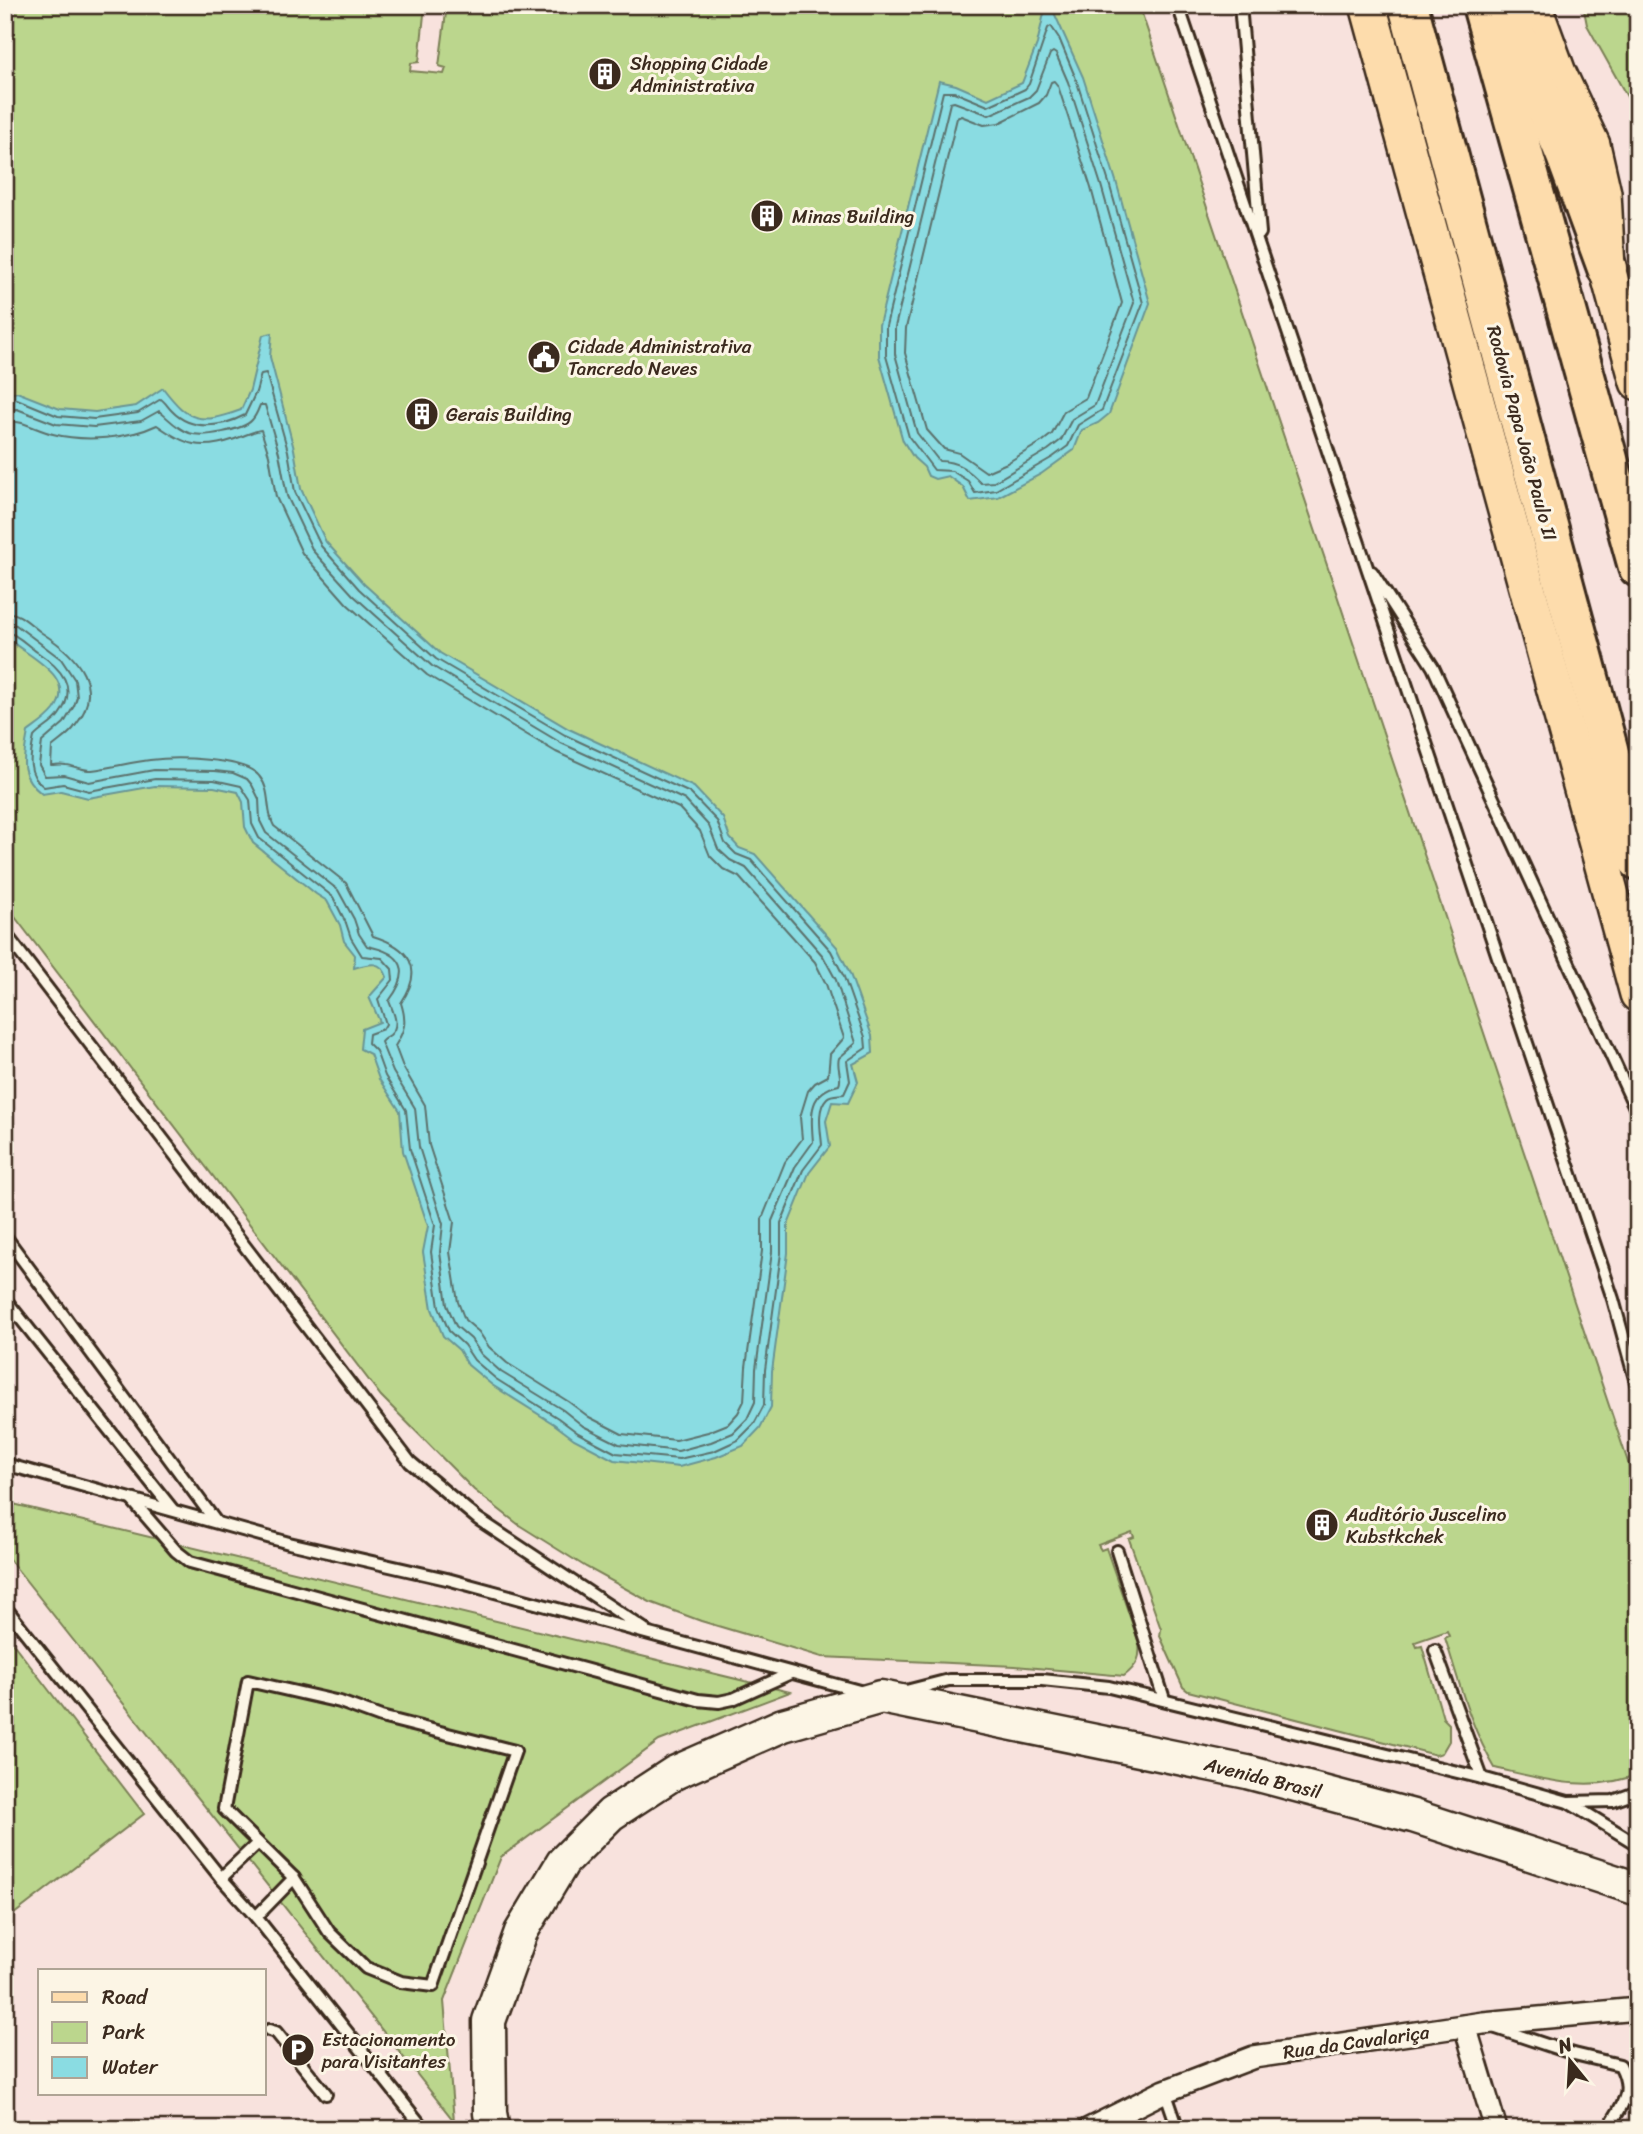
<svg xmlns="http://www.w3.org/2000/svg" width="1643" height="2134" viewBox="0 0 1643 2134" font-family="Sriracha,sans-serif">
	<rect width="100%" height="100%" fill="#f8e2dd"/>
	<filter id="ink" filterUnits="userSpaceOnUse"><feTurbulence type="fractalNoise" baseFrequency=".0143" numOctaves="2"/><feDisplacementMap in="SourceGraphic" scale="14" xChannelSelector="R" yChannelSelector="G"/><feConvolveMatrix kernelMatrix="1 2 1 2 8 2 1 2 1" color-interpolation-filters="sRGB"/></filter>
	<g filter="url(#ink)">
		<g fill="#bbd68d" stroke="#7b8056" stroke-width="2">
			<path d="M5,5H425L419,62L411,63L410,71L444,74L446,68L439,66L447,5H1139L1638,1492V1774C1590,1794 1543,1779 1495,1768C1470,1727 1460,1684 1445,1638L1449,1636L1447,1631L1415,1642L1417,1647L1422,1646L1443,1718L1449,1724V1741L1442,1753L1436,1755L1188,1691L1183,1687L1160,1636L1161,1629L1129,1539L1134,1537L1132,1532L1098,1545L1101,1550L1106,1548L1139,1643C1141,1658 1137,1666 1124,1676L1015,1666L822,1657L701,1621L650,1602L586,1567L519,1525L474,1490L381,1396L5,904Z"/>
			<polygon points="1583,5 1638,5 1638,120 1635,111 1587,25"/>
			<polygon points="5,1502 790,1692 659,1741 501,1857 444,2001 454,2121 5,1554"/>
			<polygon points="5,1633 144,1814 5,1921"/>
		</g>
		<g fill="#8adce2" stroke="#6a9594" stroke-width="2">
			<polygon points="1052,8 1083,77 1116,181 1150,303 1109,414 1098,423 1082,430 1074,450 1041,474 998,497 970,501 963,487 948,476 935,479 928,476 924,467 914,458 903,441 879,356 879,325 939,81 956,85 988,99 1022,83 1037,44 1045,9"/>
			<path d="M272,333L270,357L294,449L301,489L326,542L364,584L440,653L569,729L694,787L723,818L730,838L739,848L755,854L837,947L850,974L872,1036L873,1053L853,1064L858,1082L848,1103L832,1102L826,1121L830,1146L809,1173L788,1225V1253L772,1371L771,1407L760,1428L743,1446L716,1457L679,1467L614,1460L574,1439L554,1424L492,1385L468,1365L459,1350L443,1336L432,1309L423,1252L428,1226L403,1151L400,1111L379,1079L370,1054L360,1049L362,1029L380,1022L369,997L387,977C381,959 368,964 354,968L355,955L344,941L340,925L327,901L316,894L253,843L245,827L243,802L238,792L214,787L155,786L88,798L61,791L42,794C18,775 23,760 28,732C36,726 47,719 54,710C79,675 25,656 5,636V395L17,392L60,409L95,412L136,406L163,388C189,422 200,425 241,410L250,390L263,335Z"/>
		</g>
		<g fill="none" stroke-linecap="round" stroke-linejoin="round">
			<g stroke="#5b716c" stroke-width="2">
				<polygon points="1051,26 1059,38 1076,79 1109,183 1143,303 1102,410 1078,425 1068,446 1053,457 996,490 975,493 968,481 952,471 934,470 909,437 886,356 886,326 943,92 954,92 988,106 1025,89 1029,84 1048,28"/>
				<path d="M1053,52L1056,54L1068,82L1101,185L1134,303L1095,405L1072,419L1061,440L1048,450L994,482L981,483C969,470 957,461 939,461L917,433L895,354V327L950,103L954,102L989,115L1029,97L1036,90L1050,54Z"/>
				<polygon points="1054,81 1058,86 1091,188 1122,303 1086,398 1064,411 1052,434 1043,441 1007,463 986,472 959,453 944,449 927,430 905,353 906,328 957,118 961,116 984,125 999,123 1039,103 1046,95 1051,82"/>
				<path d="M5,401L17,399L58,416L94,419L138,413L161,399C165,402 168,407 172,411C192,432 222,427 245,415L256,392L261,374L266,373L288,451L295,492L321,546L359,589L436,659L565,735L690,793L717,821L725,843L736,854L751,860L831,951L844,977L865,1037L866,1048L847,1061L850,1081L844,1094C839,1095 831,1094 827,1098C816,1109 821,1131 822,1145L803,1170L781,1223V1253L765,1370L764,1405L754,1424L738,1440L714,1451L679,1459L616,1453L578,1433L558,1418L496,1379L474,1360L464,1345L449,1331L439,1307L431,1252L435,1225L410,1149L406,1110L385,1076L376,1051L368,1043L369,1034L383,1029L386,1024L378,999L393,980L392,969L382,958L362,956L351,938L346,923L333,897L259,838L252,824L250,800L241,786L214,780L155,779L89,791L63,784L44,787C26,774 30,756 34,737C41,729 53,724 59,715C79,687 61,668 37,652C28,646 16,633 5,631"/>
				<path d="M5,410L17,409L56,424L94,427L141,421L159,411C168,418 177,429 189,433C203,438 243,430 252,420C256,416 258,410 260,405H265L279,453L287,496L313,551L353,595L432,666L561,743L685,800L709,826L718,849L730,860L746,868L823,956L836,980L856,1043L839,1058C836,1067 843,1077 839,1085C808,1092 811,1115 813,1142L795,1167L772,1221V1252L756,1369L755,1402L747,1419L733,1433L711,1442L678,1451L619,1444L583,1426L563,1410L501,1372L481,1354L471,1339L456,1326L447,1305L440,1252L443,1224L419,1147L415,1108L393,1072L381,1042C383,1039 387,1037 390,1035C401,1025 393,1012 389,1001C412,971 404,953 367,946L359,934L354,919L338,890L266,833L260,821L259,799L252,785L247,779L233,773L215,771L154,770L89,782L64,775L45,776L39,765L42,742L64,723L74,706L77,697L75,680L61,659L16,625L5,623"/>
				<path d="M5,421C23,420 36,430 53,434C84,442 128,439 157,425C185,445 200,451 235,439C244,436 253,431 261,430L269,455L276,497L302,553L347,604L427,675L556,752L679,808L700,831L710,856L723,869L739,877L815,962L826,984L844,1038L830,1054L828,1076L815,1083L808,1091L800,1117L802,1139L785,1162L762,1219V1251L746,1367L744,1401L738,1413L728,1424L708,1432L676,1440L622,1434L589,1417L569,1402L507,1363L489,1347L479,1332L465,1320L458,1302L450,1252L454,1222L429,1145L425,1105L403,1067L395,1046C405,1030 407,1022 401,1003C425,968 409,947 373,936L346,883L274,826C265,810 272,791 259,776C244,757 174,757 150,760C131,762 112,768 92,770C84,771 75,766 66,765C61,764 56,765 51,765L52,747C59,741 67,736 73,729C107,688 78,656 42,633C29,624 22,613 5,612"/>
			</g>
			<defs>
				<g id="lane">
					<polyline points="1178,5 1613,1299 1638,1390"/>
					<polyline points="1240,5 1260,233"/>
					<polyline points="1372,572 1433,667 1638,1114"/>
					<polyline points="5,933 410,1462 478,1519 644,1629"/>
					<polyline points="5,1236 216,1522"/>
					<polyline points="5,1299 173,1510"/>
					<polyline points="5,1464 289,1543 447,1579 863,1692"/>
					<polyline points="132,1500 176,1551 190,1562 698,1700 719,1702 733,1699 791,1673"/>
					<polyline points="1117,1551 1164,1699"/>
					<polyline points="5,1607 221,1878 256,1917 424,2129"/>
					<polyline points="1435,1650 1482,1778"/>
					<polygon points="248,1681 340,1702 381,1717 515,1751 433,1986 401,1982 366,1968 329,1932 294,1878 224,1809"/>
					<polyline points="902,1692 949,1680 1042,1680 1109,1687 1482,1778 1568,1802 1638,1845"/>
					<polyline points="1568,1802 1613,1801 1638,1792"/>
					<polyline points="221,1878 258,1843"/>
					<polyline points="256,1917 294,1878"/>
					<path d="M1496,2028L1574,2054L1620,2065C1635,2093 1622,2104 1608,2129"/>
					<polyline points="269,2030 276,2032 326,2094"/>
					<polyline points="1165,2091 1178,2129"/>
				</g>
				<g id="street">
					<polyline points="1465,2026 1496,2129"/>
					<polyline points="1089,2129 1165,2091 1254,2057 1483,2023 1638,2009"/>
				</g>
				<polyline id="secondary" points="493,2129 490,2113 489,2021 521,1932 563,1862 611,1814 674,1773 783,1725 881,1697 1247,1772 1413,1816 1638,1889"/>
				<g id="primary">
					<polyline points="1368,5 1638,994"/>
					<polyline points="1533,5 1558,73 1592,145 1603,193 1607,268 1638,382"/>
				</g>
				<g id="highway">
					<polyline points="1408,5 1638,860"/>
					<polyline points="1482,5 1638,567"/>
					<polyline points="1503,5 1566,156 1607,268"/>
				</g>
			</defs>
			<use href="#lane" stroke="#3b2a1e" stroke-width="16"/>
			<use href="#street" stroke="#3b2a1e" stroke-width="26"/>
			<use href="#secondary" stroke="#3b2a1e" stroke-width="37"/>
			<use href="#primary" stroke="#3b2a1e" stroke-width="40"/>
			<use href="#highway" stroke="#3b2a1e" stroke-width="44"/>
			<use href="#lane" stroke="#fcf5e5" stroke-width="10"/>
			<use href="#street" stroke="#fcf5e5" stroke-width="21"/>
			<use href="#secondary" stroke="#fcf5e5" stroke-width="32"/>
			<use href="#primary" stroke="#fddcac" stroke-width="35"/>
			<use href="#highway" stroke="#fddcac" stroke-width="38"/>
		</g>
	</g>
	<defs>
		<symbol id="building-disc" viewBox="-11 -11 22 22"><circle r="9.5" fill="#3b2a1e" stroke="#fcf5e5"/><path d="M-4-6H4V6H1V3H-1V6H-4ZM-2.5-4.3h1.7v1.8h-1.7ZM.8-4.3h1.7v1.8H.8ZM-2.5-1h1.7V.8h-1.7ZM.8-1h1.7V.8H.8Z" fill="#fff"/></symbol>
		<symbol id="civic-disc" viewBox="-11 -11 22 22"><circle r="9.5" fill="#3b2a1e" stroke="#fcf5e5"/><path d="M-.6-6.5H3V-4.5H.6V-3L4-1V1h2V6H-6V1h2V-1L-.6-3ZM-1.2 2.5V6h2.4V2.5Z" fill="#fff"/></symbol>
		<symbol id="parking-disc" viewBox="-11 -11 22 22"><circle r="9.5" fill="#3b2a1e" stroke="#fcf5e5"/><path d="M-3.5-5.5H1a3.5 3.5 0 0 1 0 7H-1V5.5H-3.5ZM-1-3.4V-.6H.8a1.4 1.4 0 0 0 0-2.8Z" fill="#fff"/></symbol>
	</defs>
	<g fill-rule="evenodd">
		<use href="#building-disc" x="586" y="55" width="38" height="38"/>
		<use href="#building-disc" x="748" y="197" width="38" height="38"/>
		<use href="#civic-disc" x="525" y="338" width="38" height="38"/>
		<use href="#building-disc" x="403" y="395" width="38" height="38"/>
		<use href="#building-disc" x="1303" y="1506" width="38" height="38"/>
		<use href="#parking-disc" x="279" y="2031" width="38" height="38"/>
	</g>
	<g text-anchor="middle" dominant-baseline="central" stroke-width="6" stroke-linejoin="round" paint-order="stroke">
		<g font-size="19" fill="#3b2a1e" stroke="#fcf5e5" text-anchor="start">
			<text x="630" y="63">Shopping Cidade<tspan x="630" dy="22">Administrativa</tspan></text>
			<text x="792" y="216">Minas Building</text>
			<text x="568" y="346">Cidade Administrativa<tspan x="568" dy="22">Tancredo Neves</tspan></text>
			<text x="446" y="414">Gerais Building</text>
			<text x="1346" y="1514">Auditório Juscelino<tspan x="1346" dy="22">Kubstkchek</tspan></text>
			<text x="322" y="2039">Estacionamento<tspan x="322" dy="22">para Visitantes</tspan></text>
		</g>
		<g font-size="19" fill="#3b2a1e" stroke="#fcf5e5">
			<text transform="translate(1522 433) rotate(75)">Rodovia Papa João Paulo II</text>
			<text transform="translate(1263 1778) rotate(14)">Avenida Brasil</text>
			<text transform="translate(1356 2042) rotate(-8)">Rua da Cavalariça</text>
		</g>
	</g>
	<rect width="1643" height="2134" fill="none" stroke="#fcf5e5" stroke-width="28"/>
	<rect x="14" y="14" width="1615" height="2106" fill="none" stroke="#3b2a1e" stroke-width="2.5" filter="url(#ink)"/>
	<rect x="38" y="1969" width="228" height="126" fill="#fcf5e5" stroke="#afa495" stroke-width="2"/>
	<rect x="52" y="1992" width="35" height="10" fill="#fddcac" stroke="#afa495" stroke-width="2"/>
	<text x="102" y="2004" font-size="21" fill="#3b2a1e">Road</text>
	<rect x="52" y="2022" width="35" height="21" fill="#bbd68d" stroke="#afa495" stroke-width="2"/>
	<text x="102" y="2039" font-size="21" fill="#3b2a1e">Park</text>
	<rect x="52" y="2057" width="35" height="21" fill="#8adce2" stroke="#afa495" stroke-width="2"/>
	<text x="102" y="2074" font-size="21" fill="#3b2a1e">Water</text>
	<g transform="translate(1570 2061) rotate(342)" stroke="#fcf5e5" stroke-width="5" paint-order="stroke">
	<path d="M0-5L12 26L0 18L-12 26Z" fill="#3b2a1e"/>
	<text y="-10" font-size="19" font-weight="bold" text-anchor="middle" fill="#3b2a1e">N</text>
	</g>
</svg>
